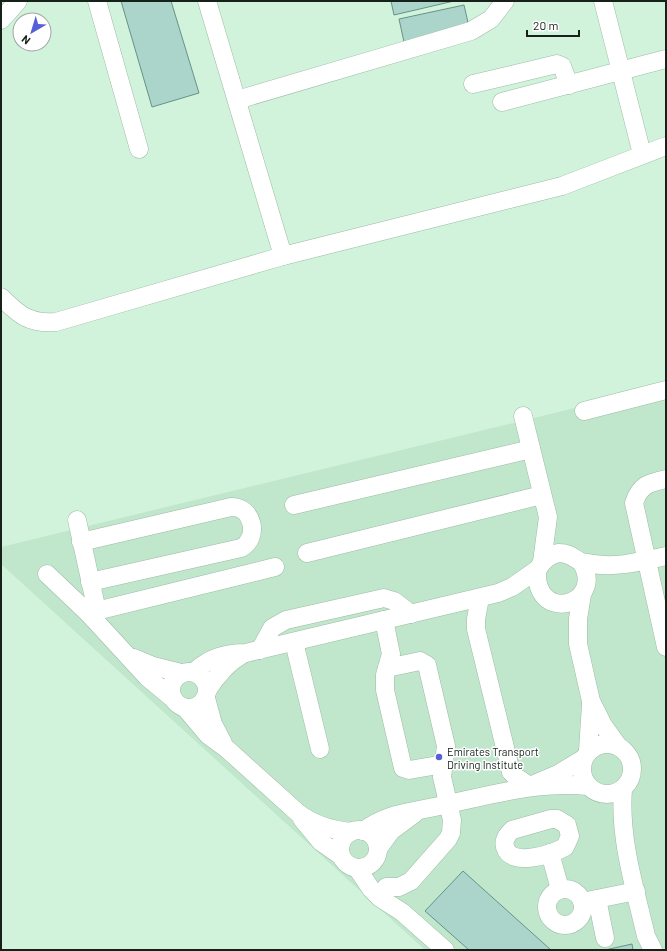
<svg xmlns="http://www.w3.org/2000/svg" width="667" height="951" viewBox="0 0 667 951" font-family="Barlow,sans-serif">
	<rect width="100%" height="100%" fill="#d1f2db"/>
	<polygon fill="#c0e7cb" points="666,386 666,950 425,950 1,564 1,547"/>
	<g fill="#abd5cb" stroke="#699187">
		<polygon points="121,1 171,1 199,93 152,107"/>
		<polygon points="391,1 454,1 394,15"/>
		<polygon points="464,5 469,27 404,42 399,19"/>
		<polygon points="463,871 551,950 469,950 425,911"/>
		<polygon points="632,944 633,950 605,950"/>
	</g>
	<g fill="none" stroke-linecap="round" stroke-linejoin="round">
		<defs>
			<g id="minor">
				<polyline points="97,1 139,149"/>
				<polyline points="207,1 283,256"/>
				<polyline points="603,1 642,154"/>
				<polyline points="1,20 18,1"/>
				<polyline points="473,84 557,64 562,66 569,85"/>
				<polyline points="237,100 471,31 491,19 505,1"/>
				<polyline points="502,102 666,59"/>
				<path d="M1,297C19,315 29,324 56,322L283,256L562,186L666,146"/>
				<polyline points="584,411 666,390"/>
				<polyline points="523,416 548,517 542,562"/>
				<path d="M666,479C648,483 640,485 634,503L666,647"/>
				<polyline points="294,505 531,449"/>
				<polyline points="77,520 97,611"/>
				<path d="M81,542L231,507C253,506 260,538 241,548L90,582"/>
				<polyline points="307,553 542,495"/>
				<path d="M581,562C604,598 551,621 539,587C537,581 536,575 538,569C542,561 551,554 559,553C570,553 573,558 581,562C585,563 590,563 593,564C618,568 642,561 666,556"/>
				<polyline points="47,574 88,613 147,677 171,697"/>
				<polyline points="582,594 578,619 578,644 591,701 603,725 618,746"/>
				<polyline points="480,598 476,619 476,629 511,772 516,777 530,786 558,774 583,759"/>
				<polyline points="88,613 275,567"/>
				<polyline points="384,620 391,654 385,675 385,690 403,768 409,770 444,764"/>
				<polyline points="294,642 320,749"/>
				<polyline points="260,650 272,628 286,620 384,598 394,601 411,614"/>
				<polyline points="134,658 153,666 181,673"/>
				<circle cx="189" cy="690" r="18"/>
				<path d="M194,672C209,658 225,653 246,653L498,593L512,587L538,569"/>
				<path d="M207,691C217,675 227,663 243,654"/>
				<polyline points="206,698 213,724 223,743"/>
				<path d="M186,709L208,735L227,749L298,813C314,825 331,830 351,832"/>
				<circle cx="607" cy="769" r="25"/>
				<polyline points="588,751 591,704"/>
				<path d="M623,789C619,839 635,888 646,936L653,950"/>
				<polyline points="302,819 321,842 341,856"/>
				<path d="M551,819H557L567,825L570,836L565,847C552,854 511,868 505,847C503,840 507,835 512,830Z"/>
				<circle cx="359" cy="849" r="19"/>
				<path d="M363,831C391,811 412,813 443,805C491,795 538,781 588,786"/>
				<polyline points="378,849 391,831 414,814"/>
				<polyline points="550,853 560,889"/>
				<polyline points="357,868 371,889 380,898 402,912 445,950"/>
				<polyline points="386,887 399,887 411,881 448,839 451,833 452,820 442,777 446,746 427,665 420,661 387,668"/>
				<circle cx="565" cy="907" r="18"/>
				<polyline points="597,899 605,938"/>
				<polyline points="582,902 636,891"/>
			</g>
		</defs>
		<use href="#minor" stroke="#9cbba5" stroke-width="19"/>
		<use href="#minor" stroke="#fff" stroke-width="18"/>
	</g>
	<circle fill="#5661d8" stroke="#fff" stroke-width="1.5" cx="439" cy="757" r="4"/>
	<g text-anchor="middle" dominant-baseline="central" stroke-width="3" stroke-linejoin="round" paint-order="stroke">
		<g font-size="11" fill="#152119" stroke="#fff" text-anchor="start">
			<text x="447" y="751">Emirates Transport<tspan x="447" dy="13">Driving Institute</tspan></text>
		</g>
	</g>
	<rect width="667" height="951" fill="none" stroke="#152119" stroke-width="4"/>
	<g transform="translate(32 32) rotate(218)"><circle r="19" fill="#ffffff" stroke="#a1a6a3"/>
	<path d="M0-3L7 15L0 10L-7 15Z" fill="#5661d8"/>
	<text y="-6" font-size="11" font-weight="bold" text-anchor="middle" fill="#152119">N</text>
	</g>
	<path d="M527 30v6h52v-6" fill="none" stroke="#152119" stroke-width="2"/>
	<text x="533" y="30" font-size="12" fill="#152119" stroke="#ffffff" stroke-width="3" paint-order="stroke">20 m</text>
</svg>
